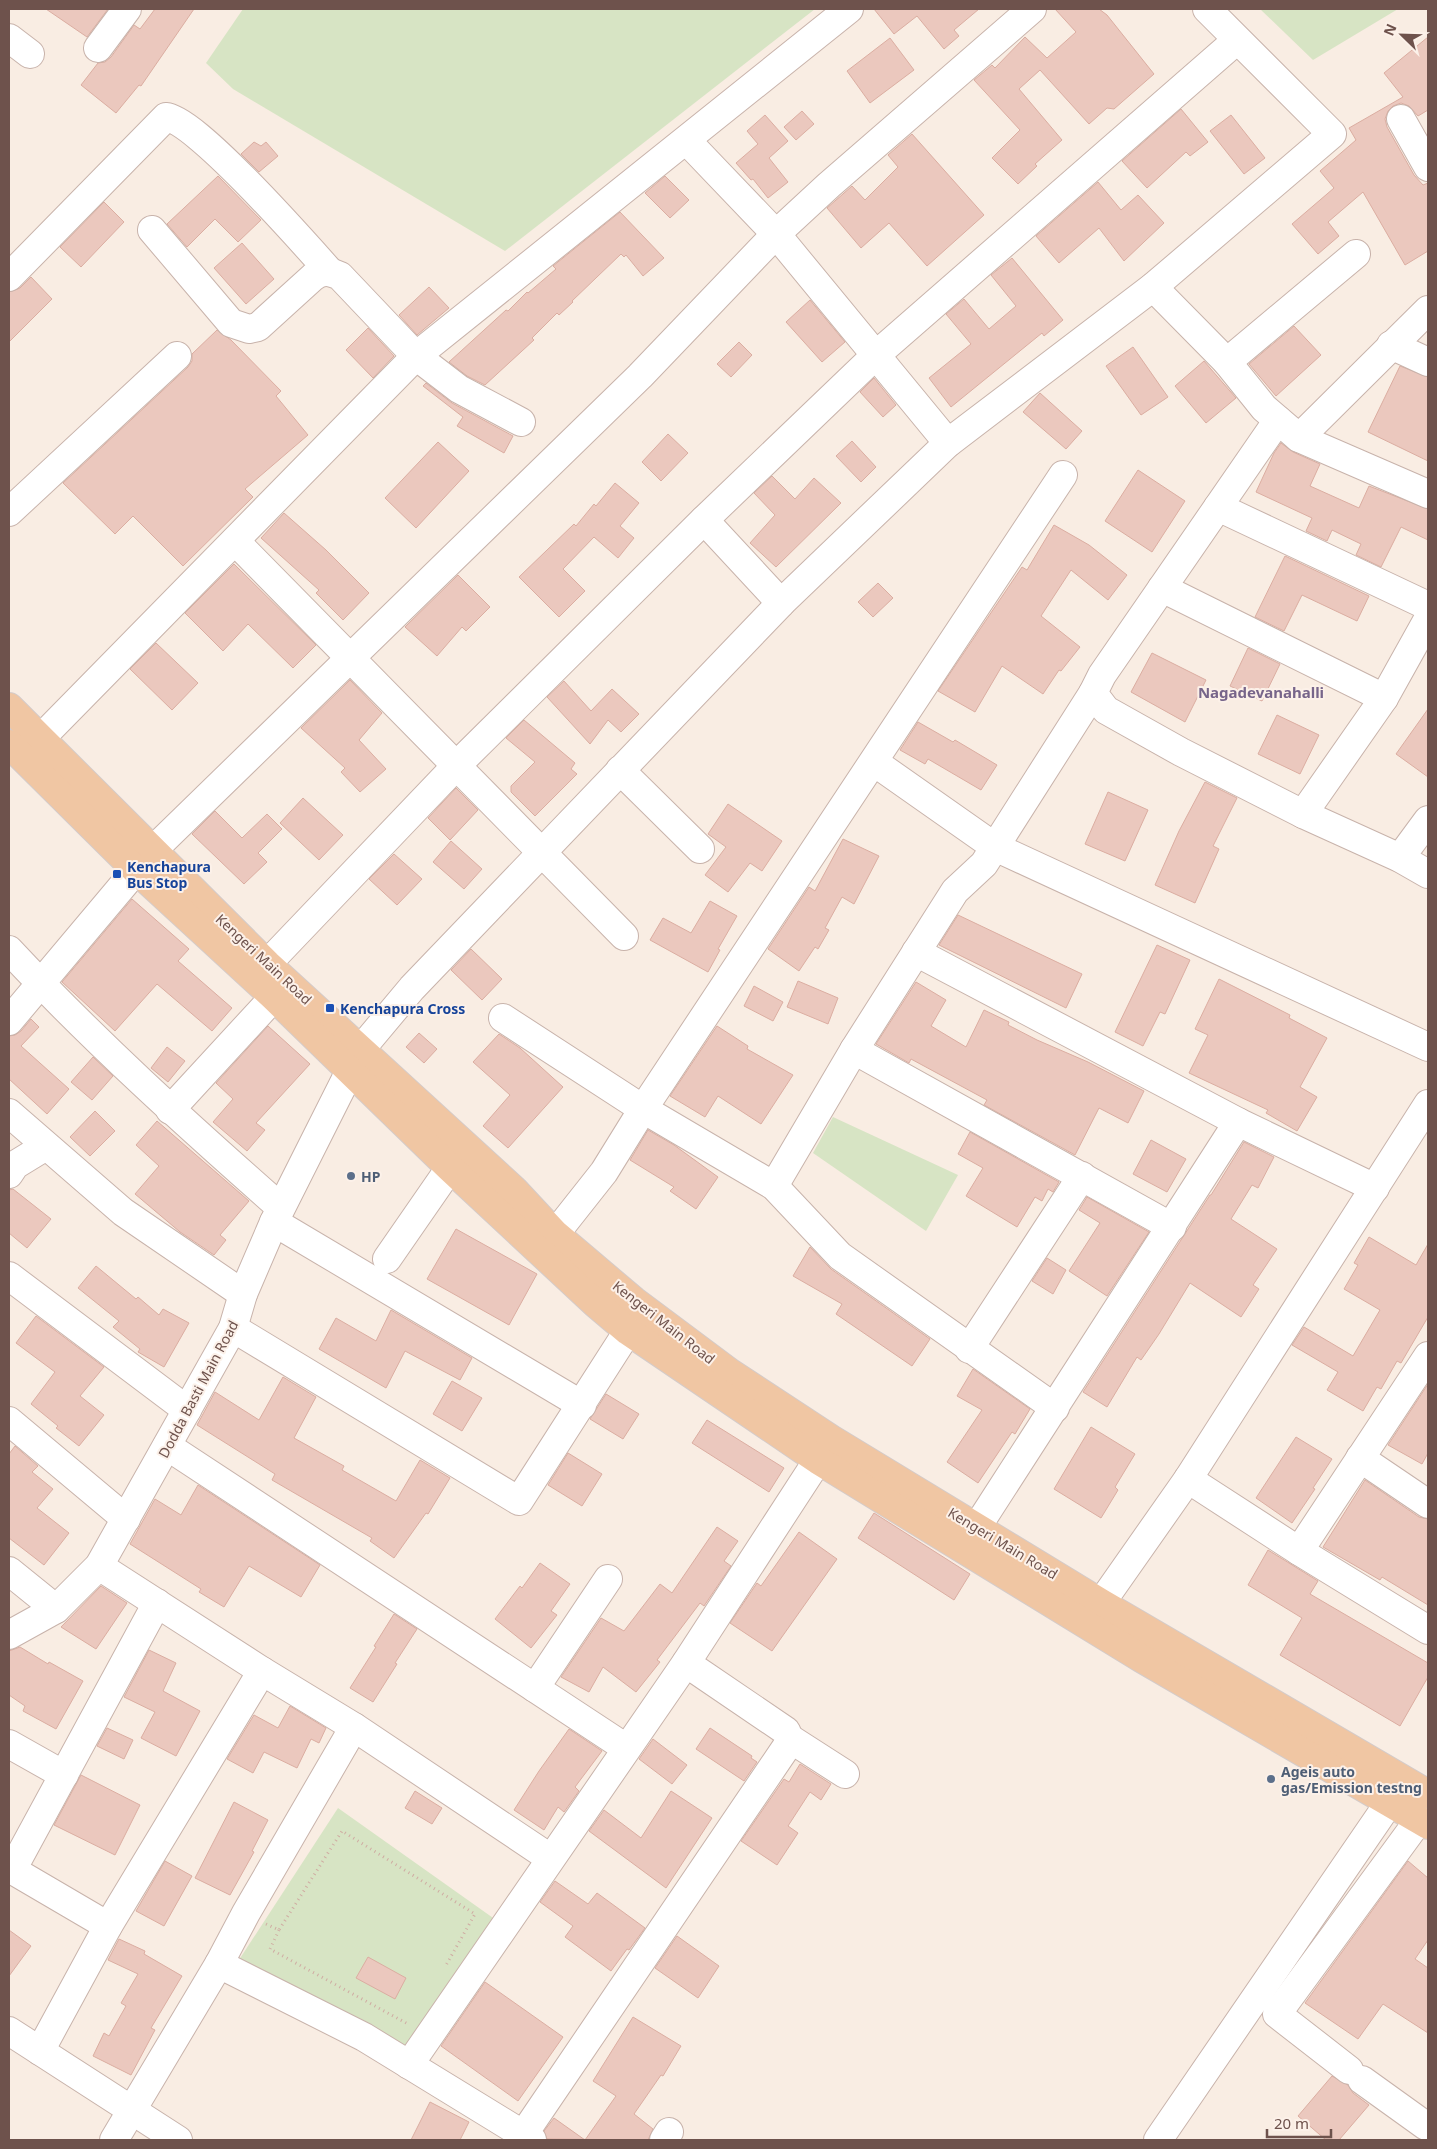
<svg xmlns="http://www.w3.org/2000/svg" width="1437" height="2149" viewBox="0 0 1437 2149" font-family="'Noto Sans',sans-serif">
	<rect width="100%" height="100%" fill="#f9ede3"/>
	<g fill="#d7e4c4">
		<polygon points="243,9 815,9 505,251 233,89 206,63"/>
		<polygon points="1260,9 1398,9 1313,60"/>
		<polygon points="833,1117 958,1175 926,1231 813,1153"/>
		<polygon points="338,1808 496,1920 403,2052 237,1963"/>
	</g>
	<g fill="#ebc8be" stroke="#dbada1">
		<polygon points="46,9 108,9 87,37"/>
		<polygon points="155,9 194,9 141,86 139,85 116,113 81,85 98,63 105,62 111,57 134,25 140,29"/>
		<polygon points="874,9 979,9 954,30 959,36 944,49 917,16 894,34"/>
		<polygon points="1055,9 1099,9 1107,15 1154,74 1114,109 1107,108 1089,124 1040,70 1019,89 1062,140 1035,164 1037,166 1018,184 992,158 1020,130 974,80 992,65 995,68 1025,37 1047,58 1076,32"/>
		<polygon points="1428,37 1428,110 1418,116 1409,106 1401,103 1393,106 1388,111 1385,119 1387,127 1414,175 1423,185 1428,183 1428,251 1405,265 1363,192 1328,222 1339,236 1318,254 1292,224 1334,188 1320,171 1356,140 1349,128 1403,97 1384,73"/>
		<polygon points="890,38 914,70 870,103 847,71"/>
		<polygon points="1181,109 1208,142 1190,156 1186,152 1147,188 1122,161"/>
		<polygon points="802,111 814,124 796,140 784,127"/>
		<polygon points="765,115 788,141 769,158 788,182 768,198 753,179 751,180 736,163 758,144 747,131"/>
		<polygon points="1231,115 1265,158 1244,174 1210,131"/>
		<polygon points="912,134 984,215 927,266 889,223 861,248 827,208 852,186 865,200 898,167 888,155"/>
		<polygon points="254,142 261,146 266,142 278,156 259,172 241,154"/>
		<polygon points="218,176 261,220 238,242 215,219 187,247 167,224"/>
		<polygon points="665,176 689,200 670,218 645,193"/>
		<polygon points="1098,182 1121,210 1138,195 1164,223 1124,261 1099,228 1059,263 1036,236"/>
		<polygon points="104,202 124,222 81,267 60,247"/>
		<polygon points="620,212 664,258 643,276 626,255 624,257 621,254 572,301 573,302 559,315 557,313 532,338 534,340 485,385 467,376 449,362 506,310 508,311 527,292 528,293 556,269 553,266"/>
		<polygon points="242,243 274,279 246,304 214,268"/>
		<polygon points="1012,258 1063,320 1044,336 1042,333 951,407 929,378 971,344 946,314 964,299 989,329 1016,306 991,275"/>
		<polygon points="31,277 52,299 9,342 9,292 20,288"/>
		<polygon points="429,287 449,308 417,335 399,315"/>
		<polygon points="810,300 845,342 822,362 786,322"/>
		<polygon points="1294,326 1321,355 1276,396 1249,364"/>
		<polygon points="368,328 394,356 373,378 346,350"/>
		<polygon points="217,330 231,340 281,391 276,396 308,435 245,489 253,497 183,566 133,516 115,534 63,483 188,367 192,361 192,354"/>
		<polygon points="739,342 752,355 731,377 717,364"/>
		<polygon points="1133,347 1168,397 1141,415 1106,366"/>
		<polygon points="1204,361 1236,398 1206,423 1175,386"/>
		<polygon points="1400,366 1428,377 1428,461 1368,432"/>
		<polygon points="874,378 896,405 883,417 860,392"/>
		<polygon points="426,383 452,403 513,436 504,453 457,426 463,417 423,386"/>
		<polygon points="1040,393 1082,431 1066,449 1023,412"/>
		<polygon points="668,434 688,453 661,481 642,462"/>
		<polygon points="852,441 876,467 861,482 836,456"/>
		<polygon points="438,442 469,471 416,528 385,498"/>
		<polygon points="1281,443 1293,452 1320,464 1310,486 1359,508 1369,486 1428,509 1428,540 1401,527 1381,567 1356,555 1361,544 1332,530 1327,541 1306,531 1312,518 1256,492 1274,453"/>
		<polygon points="1138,470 1185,501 1152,552 1105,521"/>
		<polygon points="772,476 795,499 814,478 841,503 776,567 750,543 775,515 754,493"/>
		<polygon points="615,483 639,503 620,526 634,538 618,558 594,537 563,569 585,591 559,617 519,577 574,524 576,526 594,504 596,506"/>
		<polygon points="284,513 326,550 369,593 343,620 316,593 319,590 261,538"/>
		<polygon points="1054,525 1089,545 1127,575 1108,600 1071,570 1041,616 1080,647 1061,671 1059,670 1043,694 1002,666 975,712 938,691 1022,567 1027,570"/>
		<polygon points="1285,556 1369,596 1357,621 1302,595 1284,631 1255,617"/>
		<polygon points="234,564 316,645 293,668 248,624 223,651 185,613"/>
		<polygon points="458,575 490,607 466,631 462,627 437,656 405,627"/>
		<polygon points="878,583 893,598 873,617 858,602"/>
		<polygon points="156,643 198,683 172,710 130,669"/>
		<polygon points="1248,648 1280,664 1262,701 1230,686"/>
		<polygon points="1152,653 1206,680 1185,722 1131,692"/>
		<polygon points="350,680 382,713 359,740 386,769 360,792 341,772 345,768 301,728"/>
		<polygon points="564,681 591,711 612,689 639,714 621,732 608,720 590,744 547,697"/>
		<polygon points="1428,709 1428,777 1396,754"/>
		<polygon points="1277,715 1319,735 1300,774 1258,754"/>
		<polygon points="524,720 575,763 571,769 577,774 535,816 511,792 511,786 535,762 506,738"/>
		<polygon points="918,722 953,742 955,740 997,765 981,790 928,759 925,764 900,750"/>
		<polygon points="1205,782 1237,798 1213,846 1219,849 1195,903 1155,885 1179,831"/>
		<polygon points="456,788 478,810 450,840 428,818"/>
		<polygon points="1108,792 1148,810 1125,861 1085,844"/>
		<polygon points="303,798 343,835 319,860 280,823"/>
		<polygon points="728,804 782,841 762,871 750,863 728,892 705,875 726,847 708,834"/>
		<polygon points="215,811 242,838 267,814 282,829 258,853 267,862 244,884 192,834"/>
		<polygon points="843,839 879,856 854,904 842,897 825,928 829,930 818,949 815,947 799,971 768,949 809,887 815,891"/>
		<polygon points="451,841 482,869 464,889 433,862"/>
		<polygon points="394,854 422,879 397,905 369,879"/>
		<polygon points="132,899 189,949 178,961 232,1008 212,1031 157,984 115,1031 62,982"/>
		<polygon points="710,901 737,916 718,949 720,950 708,972 650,940 663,918 691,933"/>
		<polygon points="958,915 1082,974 1066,1008 939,945"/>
		<polygon points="1157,945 1190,960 1165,1014 1160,1012 1143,1046 1115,1032"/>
		<polygon points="471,949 502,979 482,1000 451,970"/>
		<polygon points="1219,979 1290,1015 1289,1018 1327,1038 1300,1087 1317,1097 1297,1131 1266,1113 1268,1110 1189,1073 1208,1035 1195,1029"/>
		<polygon points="798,981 838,998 828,1024 787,1007"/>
		<polygon points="916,982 946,1000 931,1026 966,1047 984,1010 1009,1022 1008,1025 1037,1040 1088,1062 1144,1091 1128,1123 1099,1108 1075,1155 984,1105 987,1100 911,1059 909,1063 876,1044"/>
		<polygon points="754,986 783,1002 773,1021 744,1006"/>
		<polygon points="31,1019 39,1027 21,1046 69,1089 47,1114 9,1079 9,1036 15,1035 21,1031"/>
		<polygon points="268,1026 310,1064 256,1123 265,1130 247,1151 213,1122 233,1099 216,1083"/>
		<polygon points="717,1026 748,1046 747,1049 793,1075 761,1124 718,1096 705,1117 670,1096"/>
		<polygon points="419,1033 437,1049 424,1063 406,1047"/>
		<polygon points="499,1034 520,1048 563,1087 508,1148 483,1126 510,1095 473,1062"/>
		<polygon points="167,1047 185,1061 168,1082 151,1068"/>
		<polygon points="93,1057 113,1076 92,1100 71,1082"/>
		<polygon points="95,1111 115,1131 90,1156 70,1137"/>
		<polygon points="157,1121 249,1201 220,1235 226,1240 214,1255 180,1232 135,1194 159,1166 136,1145"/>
		<polygon points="648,1130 674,1145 718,1177 696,1209 670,1191 674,1187 630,1160"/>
		<polygon points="970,1132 1059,1182 1053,1192 1048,1189 1042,1201 1035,1197 1017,1227 966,1196 983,1168 958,1154"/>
		<polygon points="1151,1140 1186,1159 1167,1192 1133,1174"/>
		<polygon points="1244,1142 1274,1157 1258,1188 1252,1185 1231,1219 1277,1249 1253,1285 1259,1289 1241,1317 1190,1283 1159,1334 1141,1360 1137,1357 1107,1407 1083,1392 1210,1195 1211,1195"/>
		<polygon points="13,1189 51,1219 27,1248 9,1233 9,1190"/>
		<polygon points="1087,1197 1149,1232 1107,1296 1069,1271 1100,1223 1079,1210"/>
		<polygon points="456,1229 537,1274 509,1325 427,1279"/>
		<polygon points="1369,1237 1416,1265 1428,1244 1428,1317 1401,1363 1397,1361 1381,1389 1377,1387 1363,1411 1327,1390 1338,1372 1292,1345 1304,1327 1353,1356 1380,1310 1344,1289 1358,1265 1354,1263"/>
		<polygon points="810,1247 831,1269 930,1339 912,1366 836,1314 842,1304 793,1276"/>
		<polygon points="1047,1258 1066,1270 1053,1294 1032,1281"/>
		<polygon points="96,1266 136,1299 138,1297 159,1315 163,1309 189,1323 164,1367 138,1352 140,1349 113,1327 119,1321 78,1288"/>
		<polygon points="391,1310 472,1358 460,1380 405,1351 386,1388 319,1349 336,1318 376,1341"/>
		<polygon points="36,1316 104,1367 80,1396 104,1415 79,1446 56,1428 58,1426 31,1404 55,1372 16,1343"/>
		<polygon points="973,1369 1030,1409 1015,1434 1012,1432 978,1483 947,1462 982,1410 957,1396"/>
		<polygon points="283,1377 316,1397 294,1438 344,1466 342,1470 396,1501 420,1460 450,1478 428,1514 426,1513 394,1558 370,1541 372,1538 272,1480 275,1474 197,1425 215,1392 259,1420"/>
		<polygon points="452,1381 482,1398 462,1431 433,1414"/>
		<polygon points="1428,1384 1428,1453 1422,1464 1388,1445"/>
		<polygon points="606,1394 639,1414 623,1439 590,1419"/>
		<polygon points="707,1420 784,1468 769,1492 692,1443"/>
		<polygon points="1091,1427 1135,1454 1115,1487 1118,1490 1101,1518 1054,1489"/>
		<polygon points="1296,1437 1332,1459 1313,1488 1315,1489 1292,1523 1256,1498"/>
		<polygon points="15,1446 38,1466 32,1472 53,1489 37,1508 69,1533 44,1565 9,1538 9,1454"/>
		<polygon points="568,1453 602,1474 582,1506 548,1485"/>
		<polygon points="1365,1480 1419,1517 1428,1519 1428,1605 1382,1577 1380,1580 1323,1547"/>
		<polygon points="198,1485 320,1565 301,1597 249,1566 224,1607 199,1592 201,1589 130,1544 155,1499 181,1515"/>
		<polygon points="874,1513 970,1574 954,1600 858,1538"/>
		<polygon points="717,1527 738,1541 724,1561 731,1566 704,1606 700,1603 657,1660 660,1662 636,1692 603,1667 589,1692 561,1677 601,1618 624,1631 660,1584 672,1593"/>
		<polygon points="799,1532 837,1559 772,1651 730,1623 757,1583 761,1586"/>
		<polygon points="1268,1550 1318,1581 1310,1594 1428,1663 1428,1677 1400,1726 1280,1655 1302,1618 1248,1585"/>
		<polygon points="540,1563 570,1584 551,1611 557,1615 531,1648 495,1619 520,1586 522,1588"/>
		<polygon points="101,1586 127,1603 96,1649 61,1627"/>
		<polygon points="394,1614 417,1629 395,1663 397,1664 373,1702 350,1688 376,1647 374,1646"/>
		<polygon points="20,1647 48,1664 49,1662 83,1681 56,1729 23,1711 25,1706 9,1695 9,1651"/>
		<polygon points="149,1650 176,1663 163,1691 200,1711 176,1756 141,1738 155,1712 124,1697"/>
		<polygon points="290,1706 326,1728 319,1743 311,1739 297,1768 264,1752 253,1773 227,1759 254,1715 278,1728"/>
		<polygon points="107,1728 133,1740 124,1759 97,1746"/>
		<polygon points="710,1728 752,1756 751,1758 757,1762 744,1781 696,1749"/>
		<polygon points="569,1729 602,1751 575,1787 579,1791 564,1812 558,1807 544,1830 514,1810 539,1771"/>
		<polygon points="653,1739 687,1765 672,1784 639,1759"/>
		<polygon points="800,1764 831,1784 821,1800 810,1792 788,1826 798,1833 777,1865 741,1841 784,1779 789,1782"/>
		<polygon points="81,1775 140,1805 115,1855 54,1825"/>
		<polygon points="415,1791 442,1808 432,1824 405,1808"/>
		<polygon points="671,1791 712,1818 666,1888 589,1831 604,1810 641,1838"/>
		<polygon points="234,1802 268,1820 252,1851 254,1852 230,1895 195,1878"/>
		<polygon points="165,1861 192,1876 164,1926 136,1911"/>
		<polygon points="1408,1861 1428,1878 1428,1940 1415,1959 1428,1968 1428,2033 1383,2004 1358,2039 1305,2003"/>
		<polygon points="555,1881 588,1904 597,1893 645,1928 629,1950 627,1949 611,1971 565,1937 573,1926 540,1902"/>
		<polygon points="9,1930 31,1946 9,1976"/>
		<polygon points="677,1936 719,1966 698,1998 655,1968"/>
		<polygon points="119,1939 145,1951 144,1954 182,1976 151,2028 155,2030 131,2075 93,2056 104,2033 109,2036 126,2006 121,2003 138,1974 108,1960"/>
		<polygon points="368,1957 406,1978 395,1999 356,1978"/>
		<polygon points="485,1982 563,2037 518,2101 441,2046"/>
		<polygon points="633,2017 681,2046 663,2076 661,2075 634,2114 653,2129 648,2140 547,2139 544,2131 554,2118 585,2140 616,2096 593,2081"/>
		<polygon points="1332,2076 1348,2085 1353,2093 1369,2105 1339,2140 1326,2140 1298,2116"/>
		<polygon points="430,2102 469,2122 460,2140 411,2140"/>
	</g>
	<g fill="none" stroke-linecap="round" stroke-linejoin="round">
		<defs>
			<g id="minor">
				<polyline points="9,38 30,54"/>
				<polyline points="98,48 127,9"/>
				<polyline points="1401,119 1428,167"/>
				<polyline points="687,141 776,234 948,443"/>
				<path d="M152,230L231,323L249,329L258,327L313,277C323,270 329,271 340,276L416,356L459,389L521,422"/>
				<path d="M9,277L166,117C195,119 305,244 330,272"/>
				<polyline points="1153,287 1227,362 1264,408 1299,438 1428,494"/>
				<polyline points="1391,345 1428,362"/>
				<polyline points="1227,362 1356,254"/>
				<polyline points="1278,420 1102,675 1093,693 1106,710 1181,752 1303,814 1400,858 1428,874"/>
				<polyline points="1299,438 1428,310"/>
				<polyline points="1218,507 1428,606"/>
				<polyline points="9,512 177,356"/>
				<polyline points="704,520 781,603"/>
				<polyline points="235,541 624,936"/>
				<polyline points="1162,588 1384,698"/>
				<polyline points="40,739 416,356 849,9"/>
				<polyline points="874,762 995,847 1428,1047"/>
				<polyline points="620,770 700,849"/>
				<polyline points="1303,814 1384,698 1428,619"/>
				<polyline points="152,851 640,376 776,234 829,185 1032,9"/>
				<polyline points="1400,858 1428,820"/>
				<path d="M9,950C94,1041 187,1125 280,1207"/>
				<polyline points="916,952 1238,1122"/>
				<polyline points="267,964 457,765 704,520 876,355 1237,40"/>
				<polyline points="503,1018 643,1109 774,1186 840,1256 1055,1408"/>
				<polyline points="9,1021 136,870"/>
				<polyline points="854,1050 1172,1227"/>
				<polyline points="170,1110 274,997"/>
				<polyline points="9,1113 123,1212 243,1294"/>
				<polyline points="9,1174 15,1165 46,1146"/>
				<polyline points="774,1186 854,1050 955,891 984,864 1093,693"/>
				<polyline points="274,1222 582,1405"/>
				<polyline points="555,1234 604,1172 643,1109 1063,475"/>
				<polyline points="387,1259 450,1168"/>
				<polyline points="9,1276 187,1410"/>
				<polyline points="233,1328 519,1501 628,1331"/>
				<polyline points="969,1349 1082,1176"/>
				<polyline points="9,1421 126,1519"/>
				<polyline points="167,1446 626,1748"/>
				<polyline points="1360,1458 1428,1504"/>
				<polyline points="1188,1479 1299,1551 1428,1630"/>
				<polyline points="977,1527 1238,1122 1375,1188"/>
				<polyline points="1299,1551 1428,1356"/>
				<polyline points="99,1566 262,1671 354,1727 550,1858"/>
				<polyline points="9,1571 56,1609"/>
				<polyline points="1087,1623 1188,1479 1428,1104"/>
				<polyline points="9,1635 56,1609 99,1566 233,1328 243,1294 274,1222 361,1049 412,988 781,603 948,443 1153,287 1332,134 1207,9"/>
				<polyline points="535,1688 608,1579"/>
				<polyline points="789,1738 845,1774"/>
				<polyline points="9,1744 64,1775"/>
				<polyline points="9,1868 108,1926"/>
				<polyline points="12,1870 157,1603"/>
				<polyline points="219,1964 364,2037 532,2140"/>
				<polyline points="9,2031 178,2140"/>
				<polyline points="40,2051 108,1926 262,1671"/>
				<polyline points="409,2065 686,1663 818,1460"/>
				<polyline points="1349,2070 1277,2014 1419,1820"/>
				<polyline points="1362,2080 1426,2126"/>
				<polyline points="523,2135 787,1746 789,1738 786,1731 686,1663"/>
				<polyline points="114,2140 219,1964 246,1913 354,1727"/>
				<polyline points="664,2140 669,2132"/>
				<polyline points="1158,2140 1389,1803"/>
			</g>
			<g id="major">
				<polyline points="9,707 267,964 514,1190 555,1234 634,1301 729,1372 831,1439 1101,1603 1428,1794"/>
				<polyline points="9,744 136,870 274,997 450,1168 595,1303 628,1331 818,1460 1141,1658 1428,1825"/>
			</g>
		</defs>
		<use href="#minor" stroke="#c8b3ab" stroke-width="30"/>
		<use href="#major" stroke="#d4cbc9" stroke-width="30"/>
		<g stroke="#cfaba2" stroke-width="3" stroke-dasharray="1 4" stroke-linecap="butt">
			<polyline points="266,1924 279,1930 342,1831 475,1914 445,1967"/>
			<polyline points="279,1930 270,1949 408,2024"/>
		</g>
		<use href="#minor" stroke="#fff" stroke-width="28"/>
		<use href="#major" stroke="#f0c6a3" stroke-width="28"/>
	</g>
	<g fill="#1a4fb4" stroke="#fcf1e9" stroke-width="2">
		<rect x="112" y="869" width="10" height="10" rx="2.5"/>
		<rect x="325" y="1003" width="10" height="10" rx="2.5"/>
	</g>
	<g fill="#5c6f8a" stroke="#fcf1e9" stroke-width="2">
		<circle cx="351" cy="1176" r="5"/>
		<circle cx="1271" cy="1779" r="5"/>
	</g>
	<g text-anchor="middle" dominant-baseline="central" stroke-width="4" stroke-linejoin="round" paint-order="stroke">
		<g font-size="14" font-weight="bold" fill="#164399" stroke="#fcf1e9" text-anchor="start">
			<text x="127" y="866">Kenchapura<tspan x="127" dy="16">Bus Stop</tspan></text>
			<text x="340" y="1008">Kenchapura Cross</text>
		</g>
		<g font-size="14" fill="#6e524c" stroke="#fcf1e9">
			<text transform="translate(264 959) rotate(43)">Kengeri Main Road</text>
			<text transform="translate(664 1322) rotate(38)">Kengeri Main Road</text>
			<text transform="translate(198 1389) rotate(-62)">Dodda Basti Main Road</text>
			<text transform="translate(1003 1543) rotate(31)">Kengeri Main Road</text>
		</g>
		<g font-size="14" font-weight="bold" fill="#4e5e75" stroke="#fcf1e9" text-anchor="start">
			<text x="361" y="1176">HP</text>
			<text x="1281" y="1771">Ageis auto<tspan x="1281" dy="16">gas/Emission testng</tspan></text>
		</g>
		<g font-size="15" font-weight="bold" fill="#77658a" stroke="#fcf1e9">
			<text x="1261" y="692">Nagadevanahalli</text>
		</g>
	</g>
	<rect width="1437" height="2149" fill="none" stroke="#6e524c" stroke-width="20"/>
	<g transform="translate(1402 35) rotate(293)" stroke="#fcf1e9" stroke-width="4" paint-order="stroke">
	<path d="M0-4L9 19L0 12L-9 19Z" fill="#6e524c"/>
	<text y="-8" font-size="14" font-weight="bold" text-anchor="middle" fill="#6e524c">N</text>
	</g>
	<path d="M1267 2129v8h64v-8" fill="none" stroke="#6e524c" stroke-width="2.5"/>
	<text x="1274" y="2129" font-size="15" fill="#6e524c" stroke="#fcf1e9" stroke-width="4" paint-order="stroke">20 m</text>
</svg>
